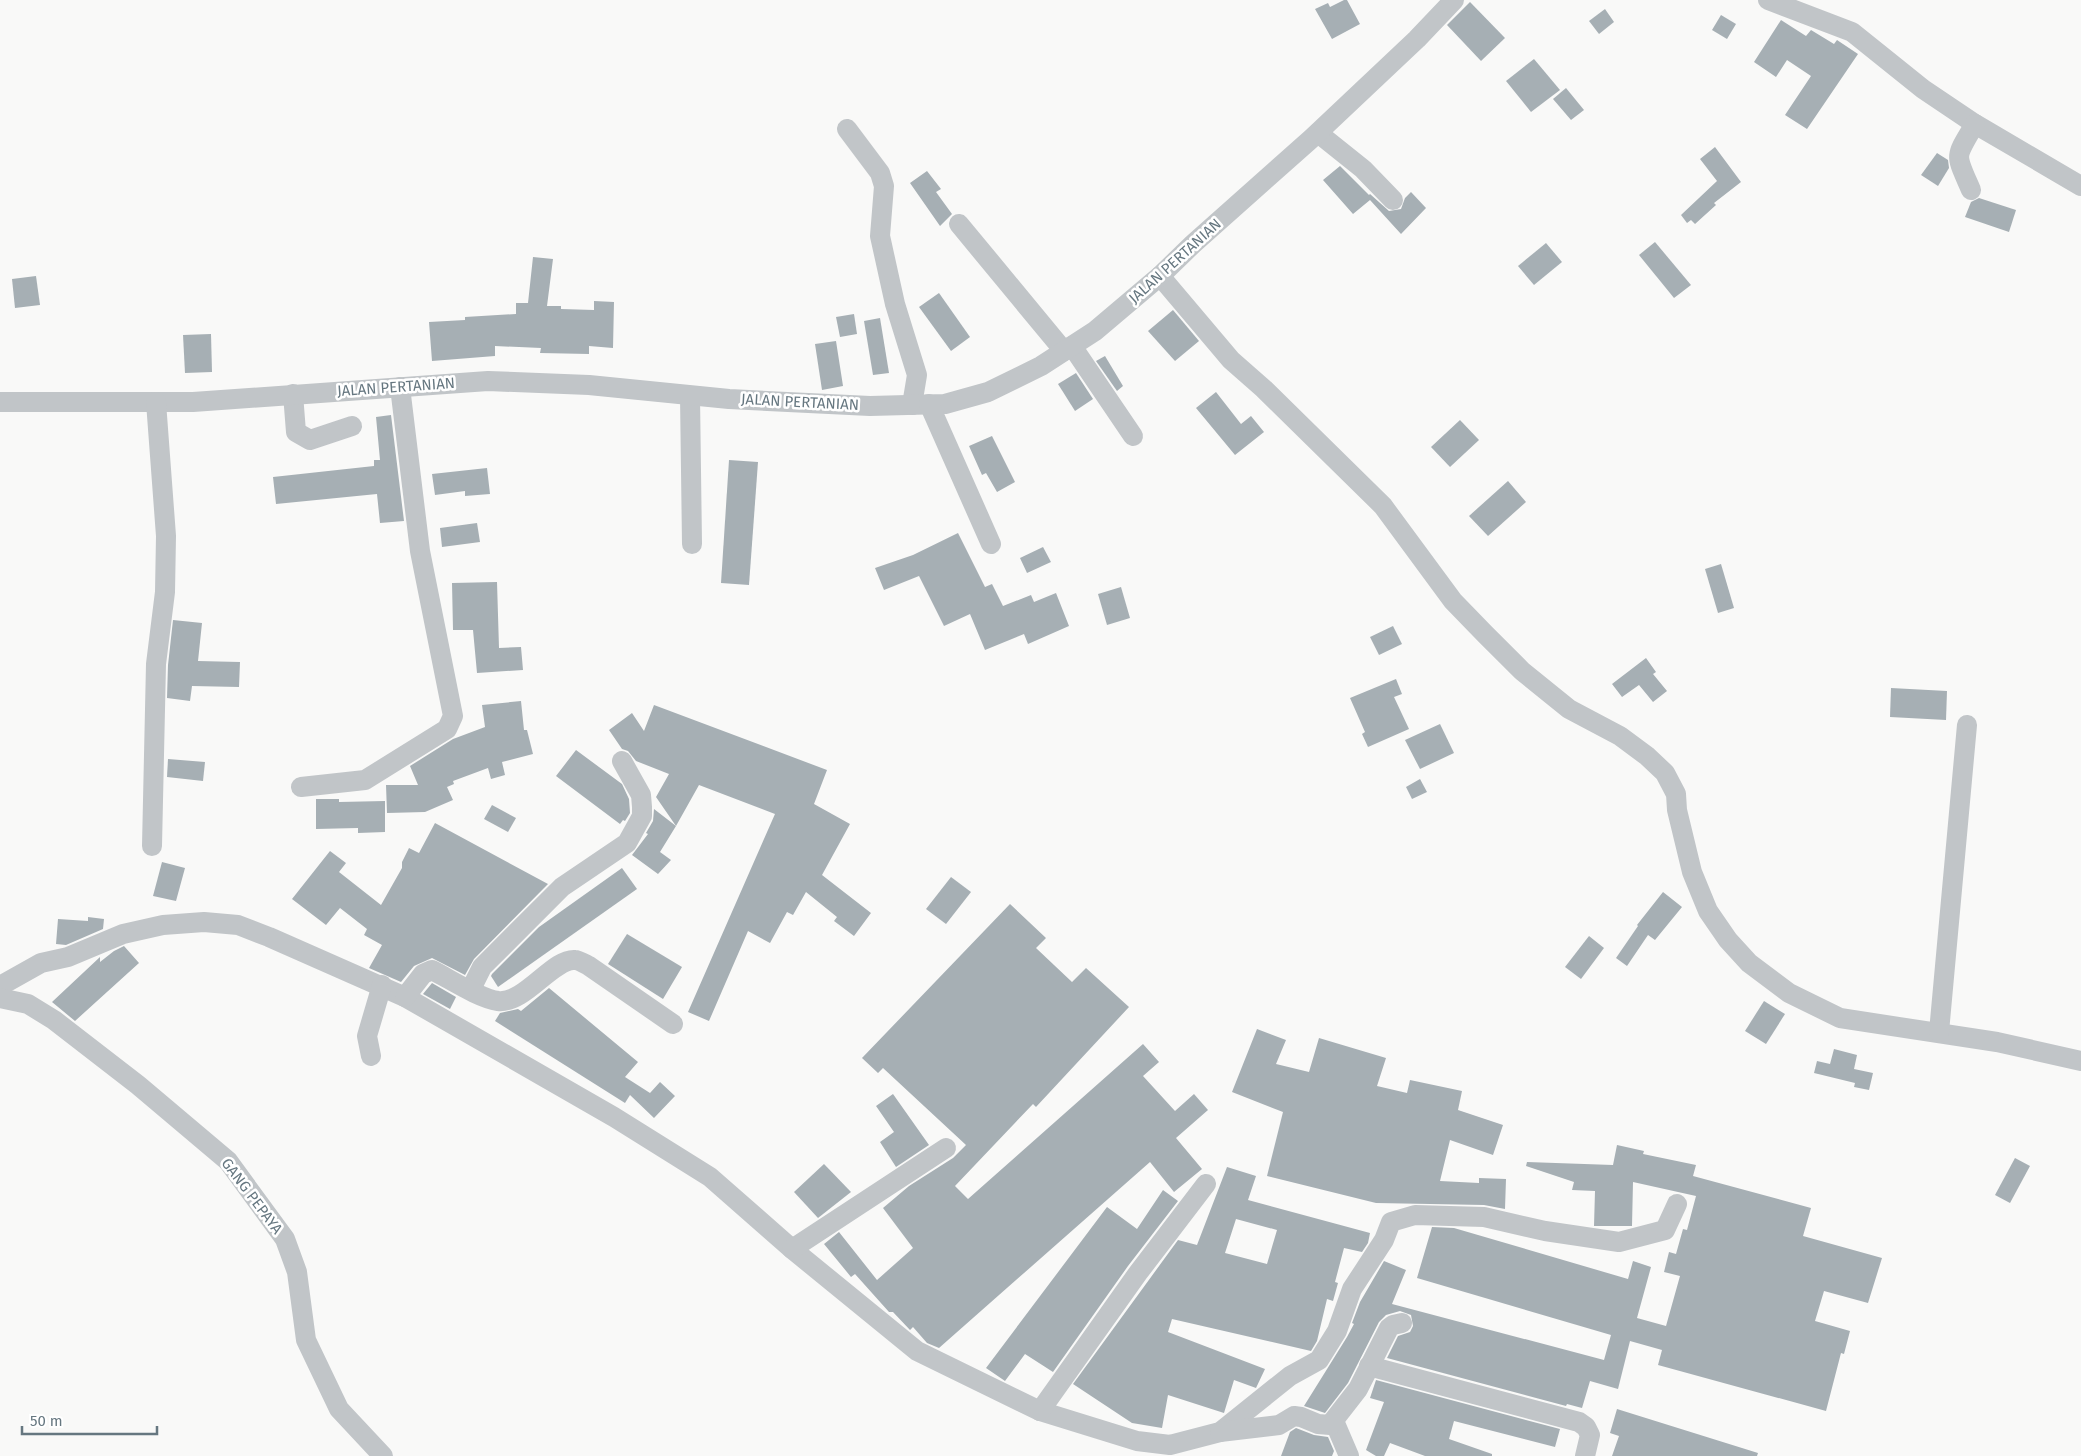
<svg xmlns="http://www.w3.org/2000/svg" width="2081" height="1456" viewBox="0 0 2081 1456" font-family="'Fira Sans',sans-serif">
	<rect width="100%" height="100%" fill="#f9f9f8"/>
	<g fill="#a6afb4" fill-rule="evenodd">
		<polygon points="1344,0 1347,0 1360,24 1332,39 1315,9 1328,3 1330,7"/>
		<polygon points="1470,2 1505,38 1481,61 1447,25"/>
		<polygon points="1605,9 1614,22 1599,34 1589,21"/>
		<polygon points="1721,15 1736,24 1727,39 1712,30"/>
		<polygon points="1781,20 1806,36 1811,30 1834,44 1837,40 1858,54 1807,129 1785,115 1811,76 1787,60 1776,77 1754,62"/>
		<polygon points="1534,59 1560,90 1531,112 1506,81"/>
		<polygon points="1566,88 1584,110 1571,120 1553,99"/>
		<polygon points="1715,147 1741,182 1714,203 1716,205 1695,224 1691,220 1687,223 1681,215 1717,181 1700,159"/>
		<polygon points="1937,153 1948,160 1949,168 1938,186 1921,175"/>
		<polygon points="1340,166 1369,195 1370,194 1389,211 1401,209 1405,198 1411,192 1426,208 1401,234 1370,200 1353,214 1323,180"/>
		<polygon points="927,171 941,189 936,192 952,214 940,226 910,183"/>
		<polygon points="1979,198 2016,210 2009,232 1965,217 1971,202"/>
		<polygon points="1655,242 1691,285 1674,298 1639,255"/>
		<polygon points="1546,243 1562,262 1534,285 1518,266"/>
		<polygon points="533,257 553,259 547,306 561,306 561,309 594,310 594,301 614,302 613,348 589,346 589,354 540,353 541,348 495,346 495,356 432,361 429,322 465,320 465,317 516,314 516,303 528,303"/>
		<polygon points="36,276 40,305 15,308 12,279"/>
		<polygon points="939,293 970,337 951,351 919,307"/>
		<polygon points="1173,310 1199,341 1175,361 1148,331"/>
		<polygon points="854,314 857,334 840,337 836,317"/>
		<polygon points="880,318 889,373 873,375 864,321"/>
		<polygon points="211,334 212,372 185,373 183,335"/>
		<polygon points="836,341 843,386 822,390 815,344"/>
		<polygon points="1105,356 1123,386 1117,391 1096,361"/>
		<polygon points="1076,373 1093,399 1075,411 1058,384"/>
		<polygon points="1216,392 1241,424 1251,416 1264,432 1235,455 1196,408"/>
		<polygon points="391,415 404,521 380,523 377,494 276,504 273,477 374,466 374,460 380,460 376,417"/>
		<polygon points="1460,420 1479,440 1450,467 1431,447"/>
		<polygon points="992,436 1015,482 997,492 986,473 982,475 969,446"/>
		<polygon points="729,460 758,462 749,585 721,583"/>
		<polygon points="487,468 490,494 465,496 465,491 435,495 432,474"/>
		<polygon points="1508,481 1526,502 1488,536 1469,516"/>
		<polygon points="477,523 480,542 442,547 440,528"/>
		<polygon points="958,533 985,587 992,584 1003,606 1031,595 1034,602 1056,593 1069,626 1028,644 1024,634 985,650 970,614 944,626 919,576 884,590 875,568 913,555"/>
		<polygon points="1043,547 1051,562 1027,573 1020,558"/>
		<polygon points="1721,564 1734,608 1718,613 1705,569"/>
		<polygon points="497,582 499,648 521,647 523,670 477,673 473,630 453,630 452,583"/>
		<polygon points="1121,587 1130,618 1107,625 1098,594"/>
		<polygon points="173,620 202,623 198,661 240,662 239,687 192,686 190,701 167,698 168,665"/>
		<polygon points="1393,626 1402,644 1379,655 1370,637"/>
		<polygon points="1646,658 1656,672 1653,674 1667,691 1653,702 1639,685 1622,697 1612,684"/>
		<polygon points="1396,679 1402,694 1394,697 1409,729 1368,747 1362,734 1365,732 1350,698"/>
		<polygon points="1891,688 1947,691 1946,720 1890,717"/>
		<polygon points="521,701 524,730 527,730 533,754 502,762 505,775 491,779 488,768 453,781 454,784 447,787 453,800 425,812 387,813 386,785 418,785 410,766 453,739 485,727 482,705"/>
		<polygon points="654,705 827,770 814,804 850,824 822,875 871,913 854,936 834,921 837,917 806,892 793,915 787,912 770,943 748,931 709,1021 688,1012 775,814 699,785 676,826 656,797 669,774 636,761 628,751 622,749 609,730 632,713 644,731"/>
		<polygon points="1440,724 1454,753 1420,769 1405,740"/>
		<polygon points="576,750 622,784 629,799 630,813 625,821 623,820 620,824 556,776"/>
		<polygon points="168,759 205,762 203,781 167,777"/>
		<polygon points="1420,779 1427,792 1412,799 1406,787"/>
		<polygon points="316,799 339,799 339,802 385,801 385,832 358,833 358,828 316,829"/>
		<polygon points="492,805 516,818 508,832 484,819"/>
		<polygon points="654,809 676,826 660,852 671,860 658,874 632,855 648,834 646,833 653,821"/>
		<polygon points="435,823 548,884 474,959 465,975 432,958 414,966 401,982 369,968 382,945 364,935 367,929 340,908 326,925 292,899 330,851 346,863 339,872 381,905 402,868 402,862 409,848 419,853"/>
		<polygon points="162,862 185,868 176,901 153,896"/>
		<polygon points="622,868 637,889 498,987 491,976 492,974 539,927"/>
		<polygon points="951,877 971,892 946,924 926,909"/>
		<polygon points="1663,892 1682,907 1655,940 1648,935 1627,966 1616,958 1638,926 1637,925"/>
		<polygon points="1010,904 1046,938 1036,948 1072,982 1086,968 1129,1007 1036,1107 1033,1104 955,1186 968,1199 1143,1044 1159,1062 1143,1076 1175,1111 1194,1094 1208,1110 1176,1138 1202,1169 1174,1192 1150,1162 939,1348 927,1343 913,1327 910,1330 893,1312 889,1312 855,1274 851,1277 824,1244 839,1232 877,1280 913,1248 883,1208 909,1186 953,1158 966,1145 883,1068 878,1073 862,1058"/>
		<polygon points="88,917 104,919 103,929 66,945 56,944 58,919 88,921"/>
		<polygon points="627,934 682,967 663,999 608,964"/>
		<polygon points="1589,936 1604,948 1581,979 1565,967"/>
		<polygon points="124,946 139,963 75,1021 52,1002 100,957 100,962 114,951"/>
		<polygon points="432,983 456,997 450,1009 423,994"/>
		<polygon points="549,988 638,1062 625,1077 650,1093 660,1082 675,1096 654,1118 630,1095 625,1103 495,1021 500,1013 518,1009 521,1011"/>
		<polygon points="1764,1001 1785,1014 1766,1044 1745,1031"/>
		<polygon points="1257,1029 1286,1040 1276,1064 1309,1072 1319,1038 1386,1058 1377,1086 1407,1093 1410,1080 1462,1091 1458,1110 1503,1125 1493,1155 1450,1140 1440,1181 1479,1183 1479,1178 1506,1179 1505,1209 1484,1205 1376,1203 1267,1176 1283,1112 1232,1092"/>
		<polygon points="1834,1049 1857,1055 1854,1069 1873,1073 1869,1090 1854,1087 1855,1083 1814,1073 1817,1061 1830,1064"/>
		<polygon points="893,1094 929,1145 896,1167 880,1142 894,1132 876,1106"/>
		<polygon points="1617,1145 1644,1151 1643,1154 1696,1165 1693,1176 1811,1208 1803,1236 1882,1258 1868,1303 1824,1291 1815,1321 1850,1331 1844,1354 1841,1353 1826,1411 1658,1365 1662,1350 1630,1341 1618,1389 1590,1381 1582,1408 1567,1404 1566,1406 1387,1358 1398,1336 1410,1332 1413,1326 1411,1315 1400,1311 1386,1315 1379,1322 1348,1383 1325,1413 1304,1406 1347,1337 1354,1324 1352,1323 1360,1302 1384,1261 1406,1270 1392,1304 1604,1360 1611,1335 1417,1278 1432,1227 1454,1228 1628,1279 1633,1261 1651,1267 1637,1318 1666,1326 1680,1276 1664,1272 1669,1252 1676,1254 1683,1229 1687,1230 1696,1196 1633,1182 1632,1226 1594,1226 1595,1191 1572,1190 1574,1182 1526,1166 1527,1162 1613,1165"/>
		<polygon points="2015,1158 2030,1166 2010,1203 1995,1195"/>
		<polygon points="824,1164 851,1192 818,1218 794,1192"/>
		<path d="M1227,1167L1256,1176L1248,1200L1370,1233L1368,1243L1362,1252L1344,1248L1335,1282L1338,1283L1333,1301L1327,1299L1317,1341L1311,1351L1172,1319L1168,1332L1265,1369L1256,1388L1234,1380L1224,1413L1168,1395L1162,1428L1132,1423L1073,1384L1178,1240L1197,1245ZM1236,1219L1277,1230L1267,1264L1225,1253Z"/>
		<polygon points="1163,1190 1178,1201 1128,1266 1053,1372 1025,1354 1005,1381 986,1368 1107,1207 1137,1229"/>
		<polygon points="1376,1380 1560,1429 1555,1447 1454,1421 1449,1439 1492,1454 1492,1456 1425,1456 1390,1443 1384,1456 1376,1456 1366,1450 1384,1402 1370,1398"/>
		<polygon points="1617,1409 1758,1453 1757,1456 1612,1456 1619,1436 1610,1433"/>
		<polygon points="1296,1428 1314,1435 1328,1437 1334,1451 1332,1456 1281,1456 1290,1432"/>
	</g>
	<g fill="none" stroke-linecap="round" stroke-linejoin="round">
		<g stroke="#c1c5c8" stroke-width="20">
			<polyline points="1768,0 1852,32 1923,89 1975,124 2081,186"/>
			<polyline points="847,129 880,173 884,186 880,236 895,304 917,375 912,405"/>
			<polyline points="1318,133 1363,169 1393,200"/>
			<path d="M1971,190C1955,153 1954,159 1975,124"/>
			<polyline points="959,224 1064,351"/>
			<polyline points="1160,276 1231,360 1264,389 1383,506 1453,601 1485,634 1522,671 1569,709 1620,736 1647,756 1665,773 1676,794 1677,810 1692,872 1708,911 1728,940 1749,963 1789,993 1840,1018 1997,1042 2081,1061"/>
			<polyline points="1072,346 1133,436"/>
			<polyline points="293,394 296,432 310,440 352,426"/>
			<polyline points="690,396 692,544"/>
			<polyline points="0,402 193,402 488,381 589,385 729,399 870,406 945,404 988,392 1041,366 1095,331 1160,276 1193,244 1311,139 1417,39 1454,0"/>
			<polyline points="929,404 991,544"/>
			<polyline points="301,787 365,780 447,729 453,716 420,551 400,387"/>
			<polyline points="152,846 156,664 165,592 166,536 156,402"/>
			<polyline points="0,986 41,963 68,957 123,934 163,925 204,922 238,925 269,937 405,997 614,1117 710,1177 792,1249 917,1351 1040,1411 1137,1441 1170,1445 1220,1432 1290,1376 1319,1360 1337,1331 1352,1289 1384,1240 1391,1222 1415,1215 1484,1217 1545,1231 1619,1242 1665,1230 1677,1204"/>
			<polyline points="471,989 482,967 562,887 627,843 642,816 642,807 641,795 622,761"/>
			<path d="M405,997L423,974L432,970C450,979 478,998 498,1001C525,1004 553,958 575,960C579,960 585,964 589,966L673,1024"/>
			<polyline points="0,998 28,1004 54,1020 138,1085 228,1161 285,1239 297,1272 306,1340 339,1409 383,1456"/>
			<polyline points="1939,1032 1967,725"/>
			<polyline points="371,1056 367,1036 382,985"/>
			<polyline points="792,1249 946,1148"/>
			<polyline points="1369,1366 1579,1422 1586,1427 1590,1435 1585,1456"/>
			<polyline points="1040,1411 1138,1273 1206,1184"/>
			<polyline points="1334,1421 1349,1456"/>
			<polyline points="1220,1432 1279,1425 1294,1416 1301,1417 1318,1424 1330,1425 1358,1389 1389,1328 1393,1325 1402,1323"/>
		</g>
	</g>
	<g text-anchor="middle" dominant-baseline="central" stroke-width="5" stroke-linejoin="round" paint-order="stroke">
		<g font-size="15" fill="#667780" stroke="#fff">
			<text transform="translate(1175 261) rotate(-42)">JALAN PERTANIAN</text>
			<text transform="translate(396 387) rotate(-4)">JALAN PERTANIAN</text>
			<text transform="translate(800 402) rotate(3)">JALAN PERTANIAN</text>
			<text transform="translate(252 1196) rotate(53)">GANG PEPAYA</text>
		</g>
	</g>
	<path d="M22 1426v8h135v-8" fill="none" stroke="#667780" stroke-width="2.5"/>
	<text x="30" y="1426" font-size="15" fill="#667780" stroke="#ffffff" stroke-width="4" paint-order="stroke">50 m</text>
</svg>
